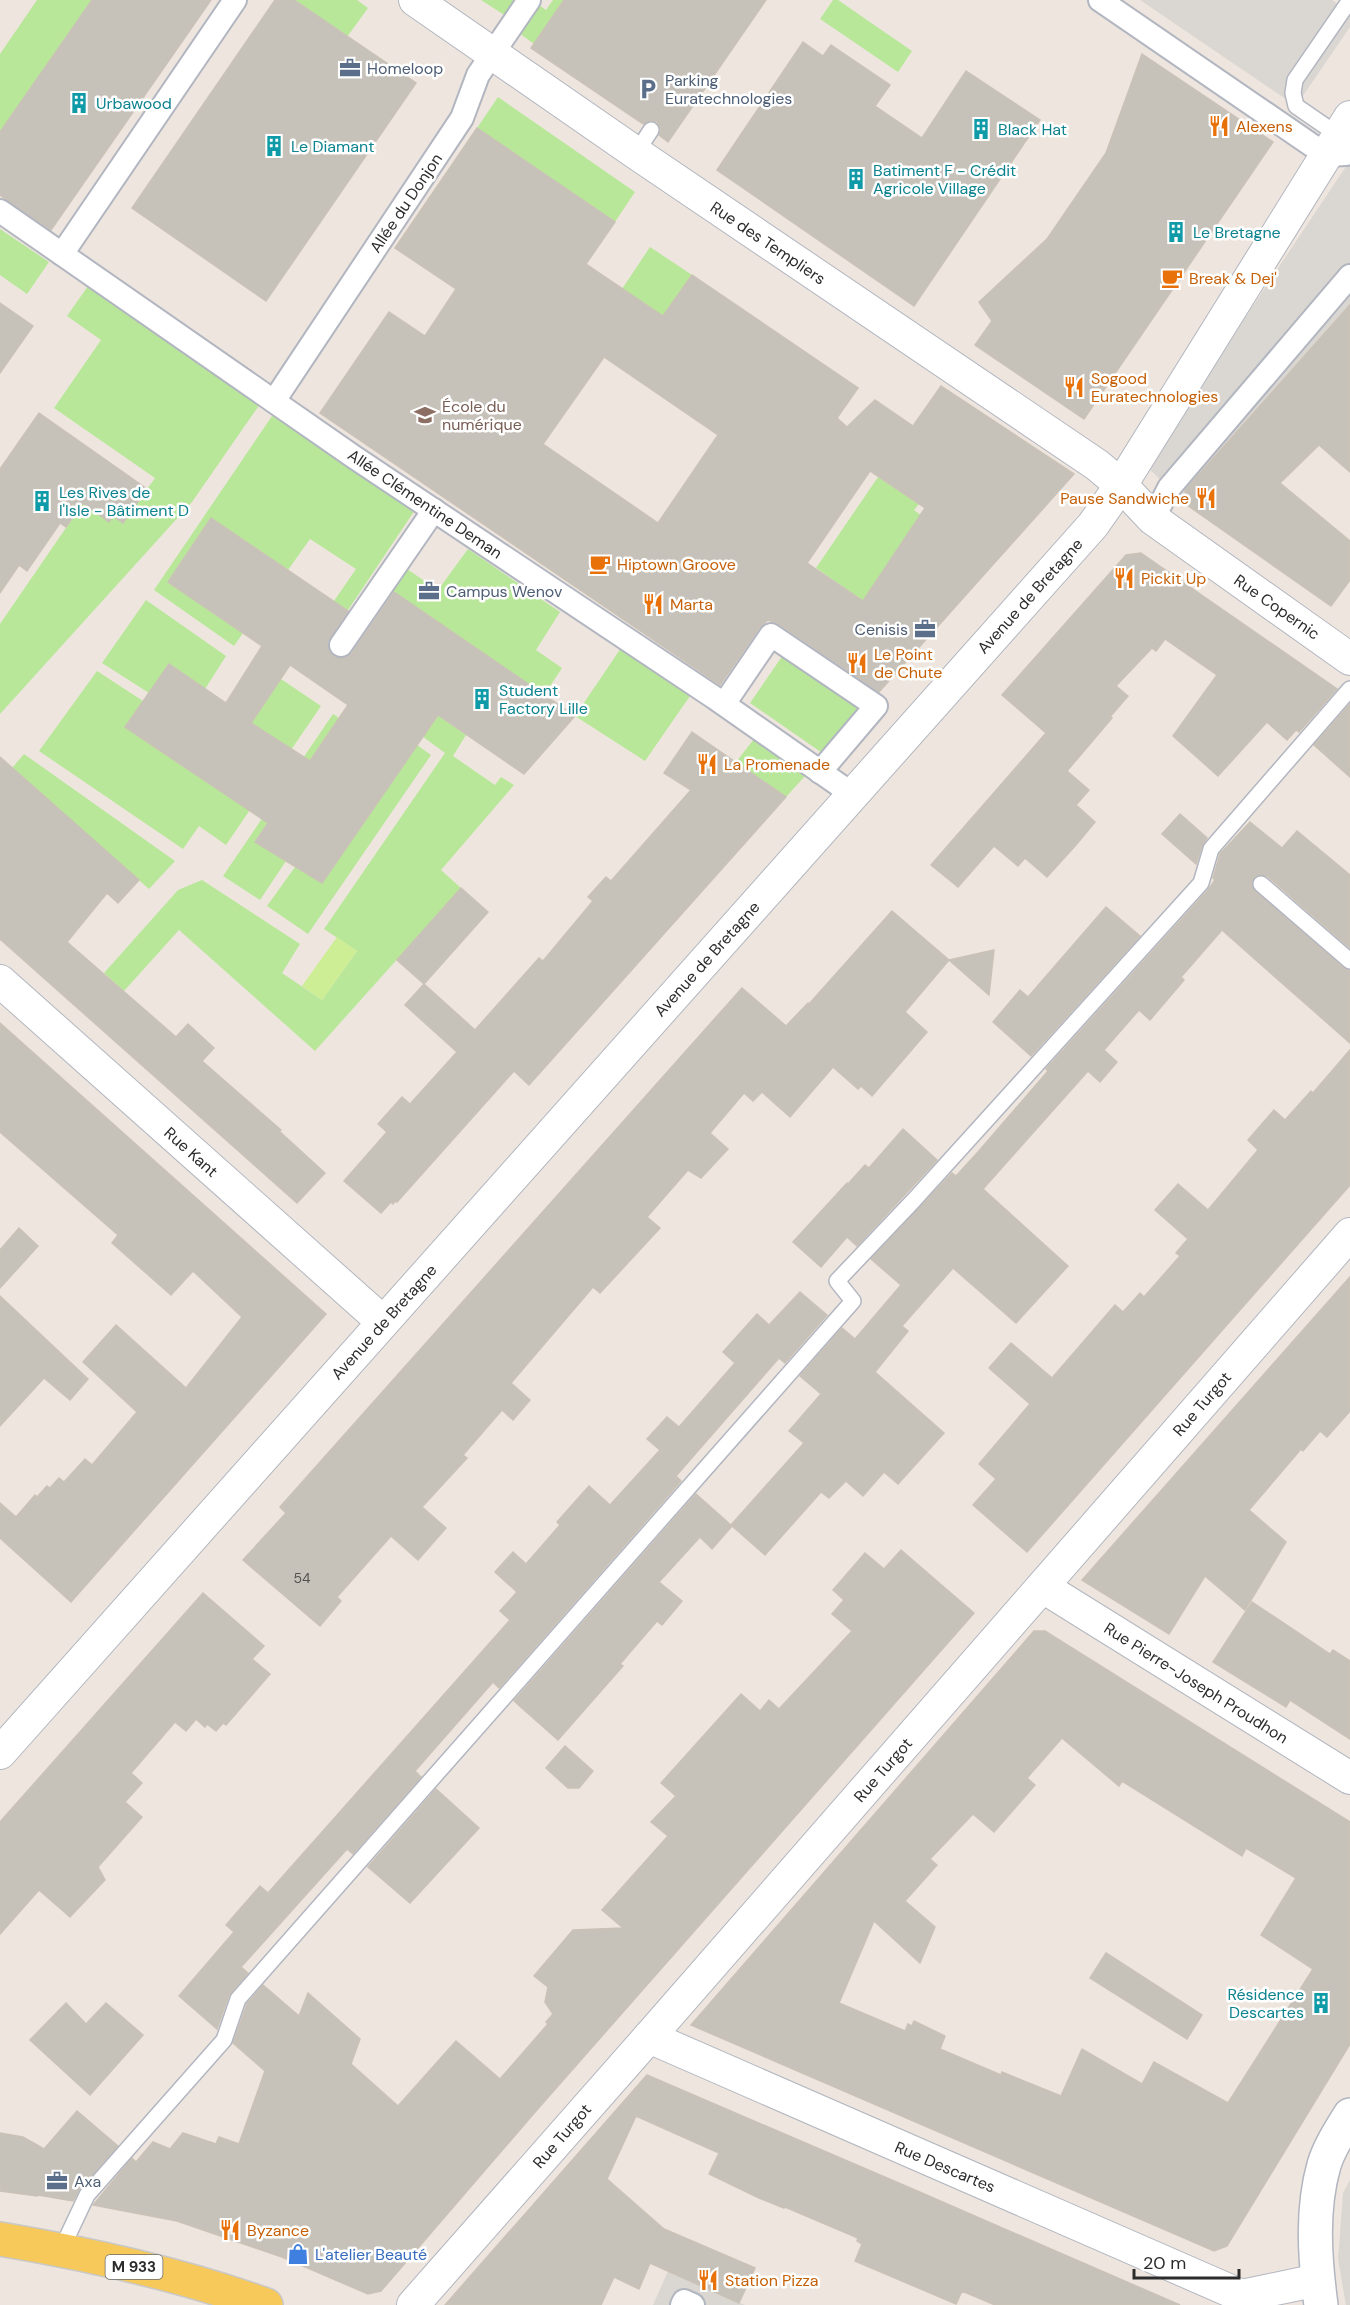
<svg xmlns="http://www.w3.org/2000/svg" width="1350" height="2305" viewBox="0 0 1350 2305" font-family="'DM Sans',sans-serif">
	<rect width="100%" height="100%" fill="#eee6de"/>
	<g fill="#b8e799">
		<polygon points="37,0 129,0 79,19 0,132 0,54"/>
		<polygon points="294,0 357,0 368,8 347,37"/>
		<polygon points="481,0 521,0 509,18"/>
		<polygon points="553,0 564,0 534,44 519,33 539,5 546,10"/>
		<polygon points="833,0 838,0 912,51 898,72 820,19"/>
		<polygon points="498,97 635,192 615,222 477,128"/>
		<polygon points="0,229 49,262 27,294 0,275"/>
		<polygon points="650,247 692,275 663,316 622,289"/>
		<polygon points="88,286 260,404 192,502 0,714 0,624 83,503 108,521 113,516 123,523 155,478 54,408 101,340 67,316"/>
		<polygon points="274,413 415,510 330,637 316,627 356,569 310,539 288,570 211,518 169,582 243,633 234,646 154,590"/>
		<polygon points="878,477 919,504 914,510 922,516 863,601 816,568"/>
		<polygon points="468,549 560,612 536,650 562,668 544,695 389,589 404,567 438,590"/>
		<polygon points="146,600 226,656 205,689 169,664 149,693 102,663"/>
		<polygon points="621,648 690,696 645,761 575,716"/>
		<polygon points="783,655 863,709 825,755 750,703"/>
		<polygon points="97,671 143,701 126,726 283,744 251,723 281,679 321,706 226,845 199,826 183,849 39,751"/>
		<polygon points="425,706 466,735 453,756 495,785 501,777 514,785 441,870 461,888 315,1051 179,930 124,991 104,973 178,890 202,880 300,944 282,973 322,1000 357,951 324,929 445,753 411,728"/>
		<polygon points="333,714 339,718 255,841 286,861 260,900 223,876"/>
		<polygon points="754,739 806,775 786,797 736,762"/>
		<polygon points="417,745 431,755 308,934 267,906 295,867 322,883"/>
		<polygon points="24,754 175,861 149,889 12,768"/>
	</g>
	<polygon fill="#cdee94" points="337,937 357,951 322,1000 302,986"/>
	<g fill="#dad6d1">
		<polygon points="1140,0 1332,0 1350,12 1350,27 1296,106"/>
		<polygon points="1350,148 1350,305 1185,489 1187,505 1146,466 1347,165"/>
		<polygon points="1350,2180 1350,2305 1346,2305 1338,2259 1343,2193"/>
		<polygon points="668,2271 704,2288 745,2305 653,2305"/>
	</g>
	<g fill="#c6c1b9" stroke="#cac2b7" stroke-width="1.5" fill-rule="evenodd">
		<polygon points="92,0 211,0 51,230 0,195 0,132"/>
		<polygon points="275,0 294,0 416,83 266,301 132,208"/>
		<polygon points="564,0 766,0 668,142 659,135 661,130 657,122 651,120 643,124 531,48"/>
		<polygon points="803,42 823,56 831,45 890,85 875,106 922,138 966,71 1040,120 914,306 717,170"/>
		<polygon points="1142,54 1273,142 1084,419 975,345 992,321 979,302 1047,239 1106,153"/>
		<path d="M477,128L615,222L586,264L663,316L692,275L858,388L837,418L847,427L875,400L913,426L941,386L1074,474L879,692L779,624L768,620L760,627L720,685L320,413L389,312L425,336L456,289L395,248ZM604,357L718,435L658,523L543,444ZM870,471L925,508L863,601L807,563Z"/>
		<polygon points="0,303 33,326 0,373"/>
		<polygon points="1350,305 1350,472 1319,445 1280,483 1350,541 1350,580 1331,606 1187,505 1185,490"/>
		<polygon points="39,413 147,489 123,523 113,516 109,522 83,503 66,527 60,523 27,571 19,565 0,593 0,469"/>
		<path d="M211,518L348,611L328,643L329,651L334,656L346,657L352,653L394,592L575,716L524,774L438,715L322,883L255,842L268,823L125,727L169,664L226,703L262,646L168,582ZM290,665L348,705L310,761L251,723Z"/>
		<polygon points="1141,553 1337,689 1299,732 1296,730 1287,740 1267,722 1218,776 1173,736 1217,675 1165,639 1156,651 1152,648 1116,686 1128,696 1110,717 1112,718 1067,771 1089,790 1076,805 1095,822 1076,845 1047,877 1025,858 1018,866 994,846 958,887 931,865 1046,733 1002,695 1126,555"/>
		<polygon points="1350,704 1350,777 1314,745"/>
		<polygon points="692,732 786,797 529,1085 514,1071 397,1202 395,1201 393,1204 391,1202 381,1213 344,1181 387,1132 378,1124 402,1097 410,1104 457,1052 405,1005 424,984 475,1030 539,958 543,961 593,901 588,897 606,877 611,881 691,790 664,773"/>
		<polygon points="0,757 139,880 118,903 107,893 67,942 176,1037 188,1024 214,1048 202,1061 281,1130 279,1131 325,1173 297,1203 0,939"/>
		<polygon points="1180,814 1207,838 1202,846 1196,864 1162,834"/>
		<polygon points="1250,822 1282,848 1297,831 1350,875 1350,948 1267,876 1257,875 1251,883 1255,891 1344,968 1350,971 1350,1043 1222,930 1181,977 1184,980 1150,1020 1139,1010 1104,1050 1117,1062 1100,1082 1088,1071 983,1189 1068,1266 1016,1323 953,1268 902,1326 908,1331 875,1372 944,1433 898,1484 884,1472 863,1496 846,1481 829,1498 821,1492 765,1555 731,1525 804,1443 789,1431 821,1394 800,1376 842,1328 855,1339 901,1285 871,1259 952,1173 956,1176 978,1152 1048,1071 1046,1069 1208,890 1215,880 1213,878 1220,854"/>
		<polygon points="461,888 488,912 424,984 397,960"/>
		<polygon points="1106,907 1140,936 1031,1056 993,1022 1020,990 1028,997"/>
		<polygon points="892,911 949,960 994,950 989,995 949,960 905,1012 927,1032 872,1096 861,1086 858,1089 833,1067 790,1117 762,1092 753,1101 744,1093 710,1133 728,1149 701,1178 688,1170 647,1217 660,1228 600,1293 593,1287 511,1383 530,1400 513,1420 502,1410 463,1455 467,1458 422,1507 446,1528 418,1560 391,1536 337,1597 341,1601 320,1626 243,1560 286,1513 280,1507 742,988 786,1026 808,1003 809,1004"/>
		<polygon points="0,1023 326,1314 71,1602 0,1538 0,1503 16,1517 35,1495 37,1497 47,1486 50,1488 59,1478 64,1482 85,1459 92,1465 137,1412 83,1362 116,1325 186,1388 242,1317 193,1271 171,1295 112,1243 118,1235 0,1132"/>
		<polygon points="1350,1050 1350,1185 1027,1552 973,1505 996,1479 979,1464 1030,1404 989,1368 1011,1343 1052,1378 1115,1305 1123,1312 1140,1293 1144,1297 1180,1256 1176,1253 1188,1239 1155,1210 1178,1184 1208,1210 1258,1150 1248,1140 1274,1110 1285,1120 1311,1091 1313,1093"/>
		<polygon points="903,1129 937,1160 857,1246 847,1237 821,1267 793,1242 847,1183 848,1184 865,1165 869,1168"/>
		<polygon points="19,1228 38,1246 0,1288 0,1250"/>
		<polygon points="1350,1277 1350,1411 1327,1437 1320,1431 1303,1451 1301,1449 1249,1510 1286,1542 1245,1610 1205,1576 1169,1634 1082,1580"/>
		<polygon points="800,1292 827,1315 785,1363 779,1358 676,1476 681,1481 499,1688 493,1682 415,1771 421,1777 353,1854 347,1849 241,1967 248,1973 229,1995 217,2029 179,1996 234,1932 226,1925 260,1886 268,1893 510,1620 500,1611 517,1592 495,1572 513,1552 526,1564 560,1525 557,1522 589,1486 610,1505 660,1450 647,1439 667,1417 679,1427 735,1363 723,1352 757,1314 769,1325"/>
		<polygon points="0,1296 88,1379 70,1400 44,1378 0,1426"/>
		<polygon points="696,1494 732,1526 712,1549 700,1537 659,1582 682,1601 662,1625 657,1621 620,1664 623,1666 558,1740 514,1701"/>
		<polygon points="901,1550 974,1613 536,2111 381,2291 368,2294 282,2257 177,2221 93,2205 132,2158 136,2162 153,2142 170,2149 183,2133 216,2144 219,2137 239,2144 265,2071 233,2043 247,2004 263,1985 299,2016 308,1993 360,2039 351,2064 398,2106 456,2041 500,2079 548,2024 546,2022 553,2014 545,2002 548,1987 534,1976 573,1930 623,1928 602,1910 668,1836 651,1822 676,1796 661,1783 741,1694 760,1711 769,1700 779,1709 852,1631 832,1614 844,1600 833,1590 865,1553 884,1569"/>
		<polygon points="203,1593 264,1646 252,1659 270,1674 226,1725 223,1723 216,1731 207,1724 205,1727 196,1719 186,1731 175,1722 131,1773 142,1783 125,1802 142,1817 98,1867 105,1880 70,1917 39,1890 0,1934 0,1822"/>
		<polygon points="1252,1602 1330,1654 1333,1650 1350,1661 1350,1739 1290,1700 1286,1707 1213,1662"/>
		<path d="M1034,1631H1045L1350,1822V2044L1227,2246L1214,2251L691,2025ZM1062,1738L1119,1786L1122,1781L1242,1856L1246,1848L1296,1878L1261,1935L1313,1969L1228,2103L1154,2062L1142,2084L1082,2049L1061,2096L1002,2072L1001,2075L940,2049L945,2036L914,2021L912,2026L908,2024L905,2031L839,2003L874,1921L920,1963L935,1927L905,1901L937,1865L930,1859L973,1814L994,1832L1035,1785L1027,1778Z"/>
		<polygon points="565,1746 593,1771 579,1788 568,1788 546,1768"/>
		<polygon points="436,1789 479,1828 410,1903 368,1867"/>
		<polygon points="1106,1953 1202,2015 1187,2039 1090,1978"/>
		<polygon points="66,2003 86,2024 106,2003 143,2035 90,2095 30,2040"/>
		<polygon points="647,2075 915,2190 1180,2305 995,2305 962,2291 956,2304 855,2261 862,2244 857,2241 858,2238 785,2207 784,2208 759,2198 709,2174 719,2153 636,2116 607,2179 664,2229 755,2268 739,2303 650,2263 639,2289 614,2277 601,2305 445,2305"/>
		<polygon points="77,2111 118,2146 80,2189 73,2201 38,2195 37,2196 0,2191 0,2133 23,2137 44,2149"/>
	</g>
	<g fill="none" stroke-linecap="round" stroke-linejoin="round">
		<defs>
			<g id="service">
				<polyline points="1338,135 1296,106 1293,93 1295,80 1350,0"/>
				<polyline points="636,153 651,130"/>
				<polyline points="1261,884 1350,961"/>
				<polyline points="61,2250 87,2195 224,2040 238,1999 853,1301 837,1281 914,1200 1201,883 1211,849 1350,689"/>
			</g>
			<g id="pedestrian">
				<polyline points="1100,0 1326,155 1346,154 1350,148"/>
				<polyline points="0,211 354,457 715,698 852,794"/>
				<polyline points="62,254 235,0"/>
				<polyline points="274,401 462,118 478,75 529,0"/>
				<polyline points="1153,519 1169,488 1350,276"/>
				<polyline points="341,645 434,510"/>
				<polyline points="724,704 771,635 876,706 820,772"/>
				<polyline points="682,2305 684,2301 693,2305"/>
			</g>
			<g id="minor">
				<polyline points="415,0 636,153 1097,465 1121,485 1153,519 1350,659"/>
				<polyline points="0,981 383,1322"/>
				<polyline points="1043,1587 1350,1778"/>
				<polyline points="0,1753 1093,525 1121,485 1350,117"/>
				<polyline points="649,2037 1242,2296"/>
				<polyline points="1242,2296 1318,2280"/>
				<polyline points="413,2305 649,2037 1350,1234"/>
			</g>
			<path id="tertiary" d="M1321,2305C1315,2260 1311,2210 1324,2165C1329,2148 1340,2131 1350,2115"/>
			<path id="primary" d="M0,2239C89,2254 180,2274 266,2305"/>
		</defs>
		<use href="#service" stroke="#b2b6c0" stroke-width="18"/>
		<use href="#pedestrian" stroke="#b2b6c0" stroke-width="26"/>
		<use href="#minor" stroke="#b2b6c0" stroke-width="34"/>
		<use href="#tertiary" stroke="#b2b6c0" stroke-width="36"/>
		<use href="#primary" stroke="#c8c8c8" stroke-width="36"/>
		<use href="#service" stroke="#fff" stroke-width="15"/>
		<use href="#pedestrian" stroke="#fff" stroke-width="22"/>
		<use href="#minor" stroke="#fff" stroke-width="32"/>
		<use href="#tertiary" stroke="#fff" stroke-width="33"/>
		<use href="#primary" stroke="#f7c95a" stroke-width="33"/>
	</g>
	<defs>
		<symbol id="office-bare" viewBox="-9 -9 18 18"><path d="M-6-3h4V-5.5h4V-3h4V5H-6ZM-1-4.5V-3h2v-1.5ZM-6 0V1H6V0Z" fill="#5c6f8a" stroke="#fff" stroke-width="2.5" paint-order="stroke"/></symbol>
		<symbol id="parking-bare" viewBox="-9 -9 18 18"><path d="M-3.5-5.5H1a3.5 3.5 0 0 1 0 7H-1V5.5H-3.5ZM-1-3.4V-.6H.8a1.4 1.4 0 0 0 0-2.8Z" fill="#5c6f8a" stroke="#fff" stroke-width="2.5" paint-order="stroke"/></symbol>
		<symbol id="building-bare" viewBox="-9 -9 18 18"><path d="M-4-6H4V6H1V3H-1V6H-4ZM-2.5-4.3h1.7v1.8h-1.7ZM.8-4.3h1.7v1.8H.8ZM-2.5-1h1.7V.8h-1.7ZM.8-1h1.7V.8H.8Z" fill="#0f9aa8" stroke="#fff" stroke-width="2.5" paint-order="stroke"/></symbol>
		<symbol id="restaurant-bare" viewBox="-9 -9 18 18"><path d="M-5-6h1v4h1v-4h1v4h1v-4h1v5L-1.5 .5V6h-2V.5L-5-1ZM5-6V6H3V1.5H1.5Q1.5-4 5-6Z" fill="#e8710a" stroke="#fff" stroke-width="2.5" paint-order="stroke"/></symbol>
		<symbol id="cafe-bare" viewBox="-9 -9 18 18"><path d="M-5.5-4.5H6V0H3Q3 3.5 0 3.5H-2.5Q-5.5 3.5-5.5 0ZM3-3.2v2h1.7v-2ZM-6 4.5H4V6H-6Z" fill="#e8710a" stroke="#fff" stroke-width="2.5" paint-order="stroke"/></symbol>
		<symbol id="university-bare" viewBox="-9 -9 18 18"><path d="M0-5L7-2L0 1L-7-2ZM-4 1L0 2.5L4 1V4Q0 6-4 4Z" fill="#8d6e63" stroke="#fff" stroke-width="2.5" paint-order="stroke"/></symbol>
		<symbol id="shop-bare" viewBox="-9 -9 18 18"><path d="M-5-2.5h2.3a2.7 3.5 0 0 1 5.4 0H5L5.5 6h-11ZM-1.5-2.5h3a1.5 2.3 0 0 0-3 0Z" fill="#3f7fe0" stroke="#fff" stroke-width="2.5" paint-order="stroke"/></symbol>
	</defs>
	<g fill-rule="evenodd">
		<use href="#office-bare" x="335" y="53" width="30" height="30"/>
		<use href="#parking-bare" x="633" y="74" width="30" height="30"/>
		<use href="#building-bare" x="64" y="88" width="30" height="30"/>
		<use href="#restaurant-bare" x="1204" y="111" width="30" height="30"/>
		<use href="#building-bare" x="966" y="114" width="30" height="30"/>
		<use href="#building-bare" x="259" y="131" width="30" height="30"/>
		<use href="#building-bare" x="841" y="164" width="30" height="30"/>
		<use href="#building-bare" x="1161" y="217" width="30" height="30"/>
		<use href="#cafe-bare" x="1157" y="263" width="30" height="30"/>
		<use href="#restaurant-bare" x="1059" y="372" width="30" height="30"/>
		<use href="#university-bare" x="410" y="400" width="30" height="30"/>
		<use href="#restaurant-bare" x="1191" y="483" width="30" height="30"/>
		<use href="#building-bare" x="27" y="486" width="30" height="30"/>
		<use href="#cafe-bare" x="585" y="549" width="30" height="30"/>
		<use href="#restaurant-bare" x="1109" y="563" width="30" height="30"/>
		<use href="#office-bare" x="414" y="576" width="30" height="30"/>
		<use href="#restaurant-bare" x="638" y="589" width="30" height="30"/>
		<use href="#office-bare" x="910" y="614" width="30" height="30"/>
		<use href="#restaurant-bare" x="842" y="648" width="30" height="30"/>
		<use href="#building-bare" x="467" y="684" width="30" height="30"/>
		<use href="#restaurant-bare" x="692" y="749" width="30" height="30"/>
		<use href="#building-bare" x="1306" y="1988" width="30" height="30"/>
		<use href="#office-bare" x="42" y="2166" width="30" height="30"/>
		<use href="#restaurant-bare" x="215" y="2215" width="30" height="30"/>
		<use href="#shop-bare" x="283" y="2239" width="30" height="30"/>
		<use href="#restaurant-bare" x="693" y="2265" width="30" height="30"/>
	</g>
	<g text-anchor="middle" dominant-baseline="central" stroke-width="5" stroke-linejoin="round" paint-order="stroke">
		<g font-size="14" fill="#52514f">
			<text x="302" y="1578">54</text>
		</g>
		<rect fill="#fff" stroke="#6b6b6b" stroke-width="1.5" x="105.5" y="2255" width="57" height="24" rx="4.5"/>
		<g font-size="15" font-weight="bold" fill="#2c2c2c">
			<text x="134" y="2267">M 933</text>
		</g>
		<g font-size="16" fill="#4e5e75" stroke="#fff" text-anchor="start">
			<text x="367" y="68">Homeloop</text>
			<text x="665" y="80">Parking<tspan x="665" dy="18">Euratechnologies</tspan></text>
			<text x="446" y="591">Campus Wenov</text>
			<text x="908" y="629" text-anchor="end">Cenisis</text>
			<text x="74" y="2181">Axa</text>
		</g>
		<g font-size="16" fill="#0d838f" stroke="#fff" text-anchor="start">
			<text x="96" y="103">Urbawood</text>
			<text x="998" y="129">Black Hat</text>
			<text x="291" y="146">Le Diamant</text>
			<text x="873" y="170">Batiment F - Crédit<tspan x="873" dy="18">Agricole Village</tspan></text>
			<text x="1193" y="232">Le Bretagne</text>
			<text x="59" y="492">Les Rives de<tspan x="59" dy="18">l'Isle - Bâtiment D</tspan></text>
			<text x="499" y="690">Student<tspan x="499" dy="18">Factory Lille</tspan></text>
			<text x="1304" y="1994" text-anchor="end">Résidence<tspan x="1304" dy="18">Descartes</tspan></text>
		</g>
		<g font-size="16" fill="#c56008" stroke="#fff" text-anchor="start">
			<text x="1236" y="126">Alexens</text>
			<text x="1189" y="278">Break &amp; Dej'</text>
			<text x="1091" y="378">Sogood<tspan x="1091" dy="18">Euratechnologies</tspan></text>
			<text x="1189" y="498" text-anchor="end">Pause Sandwiche</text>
			<text x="617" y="564">Hiptown Groove</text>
			<text x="1141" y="578">Pickit Up</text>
			<text x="670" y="604">Marta</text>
			<text x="874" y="654">Le Point<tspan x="874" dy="18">de Chute</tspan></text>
			<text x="724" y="764">La Promenade</text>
			<text x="247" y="2230">Byzance</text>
			<text x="725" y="2280">Station Pizza</text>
		</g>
		<g font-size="16" fill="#2c2c2c" stroke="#fff">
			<text transform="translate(406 203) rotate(-56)">Allée du Donjon</text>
			<text transform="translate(768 243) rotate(34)">Rue des Templiers</text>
			<text transform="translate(425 504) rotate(34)">Allée Clémentine Deman</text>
			<text transform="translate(1030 596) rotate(-48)">Avenue de Bretagne</text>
			<text transform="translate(1277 607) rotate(35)">Rue Copernic</text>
			<text transform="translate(707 959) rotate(-48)">Avenue de Bretagne</text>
			<text transform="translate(191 1152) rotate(42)">Rue Kant</text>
			<text transform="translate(384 1322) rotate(-48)">Avenue de Bretagne</text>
			<text transform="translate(1202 1404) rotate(-49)">Rue Turgot</text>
			<text transform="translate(1196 1683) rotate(32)">Rue Pierre-Joseph Proudhon</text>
			<text transform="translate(883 1770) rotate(-49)">Rue Turgot</text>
			<text transform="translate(562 2136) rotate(-49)">Rue Turgot</text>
			<text transform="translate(945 2167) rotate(23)">Rue Descartes</text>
		</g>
		<g font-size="16" fill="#785e54" stroke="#fff" text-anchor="start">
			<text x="442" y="406">École du<tspan x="442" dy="18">numérique</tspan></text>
		</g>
		<g font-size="16" fill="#366cbe" stroke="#fff" text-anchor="start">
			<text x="315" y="2254">L'atelier Beauté</text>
		</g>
	</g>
	<path d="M1134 2269v9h105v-9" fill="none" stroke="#2c2c2c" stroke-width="3"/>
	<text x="1143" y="2269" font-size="18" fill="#2c2c2c" stroke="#ffffff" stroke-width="4.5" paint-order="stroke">20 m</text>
</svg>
